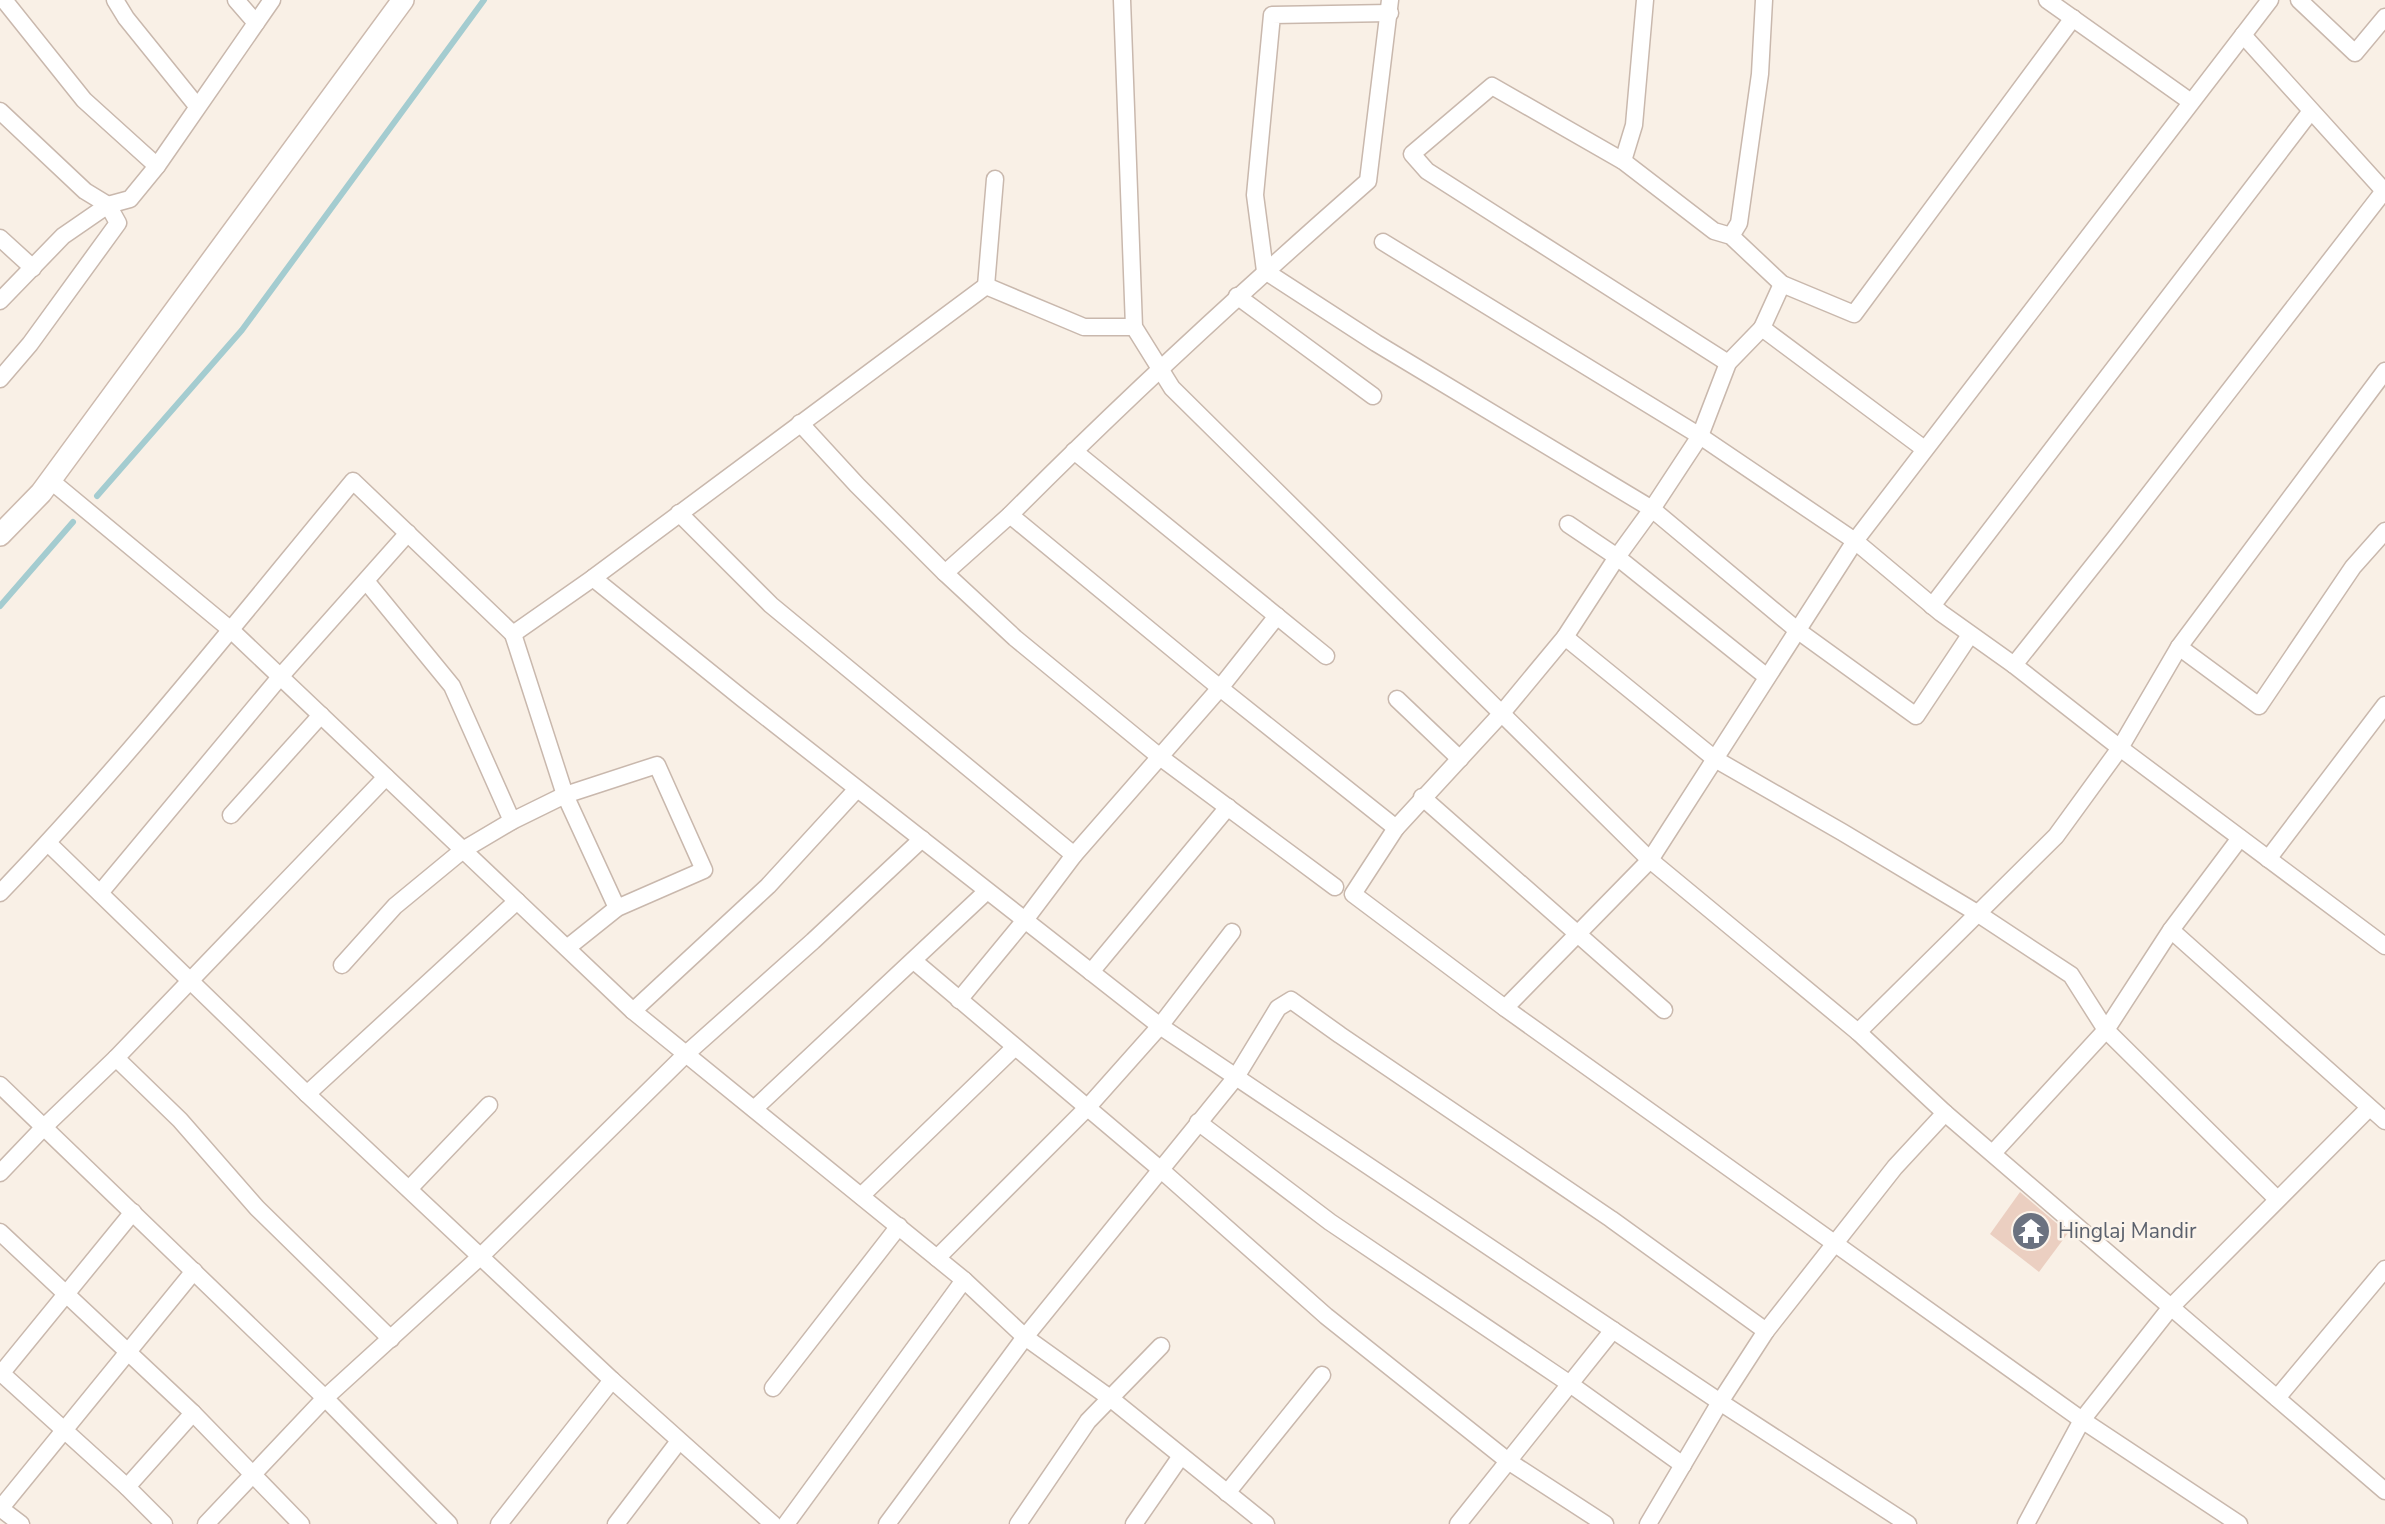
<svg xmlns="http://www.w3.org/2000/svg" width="2385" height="1524" viewBox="0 0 2385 1524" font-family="'Nunito Sans',sans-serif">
	<rect width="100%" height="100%" fill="#f9f0e6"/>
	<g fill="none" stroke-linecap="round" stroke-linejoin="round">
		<g stroke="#a4ccd0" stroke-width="6">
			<polyline points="97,496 242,330 484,0"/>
			<polyline points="0,606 73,522"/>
		</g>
	</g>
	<polygon fill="#ebcfc1" points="2020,1192 2068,1233 2039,1272 1990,1234"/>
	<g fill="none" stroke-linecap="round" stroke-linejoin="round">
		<defs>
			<g id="street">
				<polyline points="4,0 84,100 157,166"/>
				<polyline points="115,0 126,18 197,106"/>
				<polyline points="236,0 256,23"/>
				<polyline points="1122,0 1134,327 1172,388 1650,860 1858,1032 1945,1113 2385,1491"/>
				<polyline points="2047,0 2191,102"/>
				<polyline points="2299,0 2355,53 2385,17"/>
				<polyline points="1390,13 1272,15 1255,195 1265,271 1376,343 1652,509 1700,436 1728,363 1762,328"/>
				<polyline points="2243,35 2385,192"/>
				<polyline points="0,111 85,191 108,205 118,223 30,344 0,379"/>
				<polyline points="1623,161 1634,125 1645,0"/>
				<polyline points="1731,236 1739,223 1760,74 1764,0"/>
				<polyline points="0,238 33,268"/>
				<polyline points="1383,242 1700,436 1855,541 1941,613 2014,665 2115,538 2384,191"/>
				<polyline points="1782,284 1762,328 1919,445"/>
				<polyline points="986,286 995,179"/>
				<polyline points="1237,296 1373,396"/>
				<polyline points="0,301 63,236 108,205 130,199 157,166 272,0"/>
				<polyline points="1728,363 1427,171 1412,154 1492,86 1623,161 1714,231 1731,236 1782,284 1854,314 2073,18"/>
				<polyline points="800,423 857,485 945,573 1015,638 1160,757 1335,887"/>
				<polyline points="1074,451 1326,656"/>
				<polyline points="50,480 231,630 633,1011 964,1280 1025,1337 1110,1398 1266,1524"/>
				<polyline points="679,513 771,605 1074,855"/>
				<path d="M1010,515C1125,399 1245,289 1368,181L1390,0"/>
				<polyline points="1568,524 1617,557 1767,677"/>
				<polyline points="945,573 1010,515 1220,688 1396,828"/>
				<polyline points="593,578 743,699 1160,1026 1720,1402 1908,1524"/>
				<polyline points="366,581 452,686 512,821"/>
				<polyline points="1932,606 2311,111"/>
				<polyline points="513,634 565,795 617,908"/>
				<polyline points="1970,635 1916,716 1797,630 1652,509 1617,557 1565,637 1502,713 1396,828 1353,894 1505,1008 2082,1420 2239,1524"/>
				<polyline points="1565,637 1715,759 1842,832 1977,913 2071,975 2106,1030 2277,1199"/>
				<polyline points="2179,647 2259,706 2353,567 2385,531"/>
				<polyline points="2014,665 2120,748 2385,946"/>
				<polyline points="1397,699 1460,759"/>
				<polyline points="1422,797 1664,1010"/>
				<polyline points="231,815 321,715"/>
				<polyline points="48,843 307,1094 612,1380 773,1524"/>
				<polyline points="2268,859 2385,705"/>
				<path d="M0,893C125,763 238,620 353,481L513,634L593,578L986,286L1084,327H1134"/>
				<polyline points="100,893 280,677 408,533"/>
				<polyline points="2171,930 2385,1121"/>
				<polyline points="914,961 1160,1169 1326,1316 1508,1461 1605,1524"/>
				<polyline points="342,965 395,906 463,850 512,821 565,795 657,765 704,870 617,908 567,948"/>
				<polyline points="1091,972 1228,807"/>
				<polyline points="959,1000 1025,920 1074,855 1220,688 1277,616"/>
				<polyline points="1505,1008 1650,860 1855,541 2270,0"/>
				<polyline points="633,1011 768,886 857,789"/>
				<polyline points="1858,1032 2056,836 2120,748 2179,647 2385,371"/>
				<polyline points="116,1058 180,1120 257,1208 391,1339"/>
				<polyline points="0,1085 325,1398 449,1524"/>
				<polyline points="307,1094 517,901"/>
				<polyline points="754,1109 987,891"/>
				<polyline points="1198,1122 1330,1222 1570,1384 1683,1465"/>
				<polyline points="1993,1153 2106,1030 2171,930 2240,838"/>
				<polyline points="0,1173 44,1127 116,1058 386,777"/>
				<polyline points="409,1189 489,1105"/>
				<polyline points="861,1196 1015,1047"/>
				<polyline points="0,1232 193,1413 301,1524"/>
				<polyline points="937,1258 1087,1108 1160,1026 1232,932"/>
				<polyline points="0,1372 127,1487 164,1524"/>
				<polyline points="0,1375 133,1212"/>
				<polyline points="773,1388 899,1226"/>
				<polyline points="2277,1398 2385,1269"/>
				<polyline points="127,1487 193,1413"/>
				<polyline points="1227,1493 1322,1375"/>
				<polyline points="0,1508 21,1524"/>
				<polyline points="0,1509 194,1271"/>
				<polyline points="206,1524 325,1398 481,1256 686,1054 813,941 922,839"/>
				<polyline points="499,1524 612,1380"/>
				<polyline points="616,1524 679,1441"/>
				<polyline points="786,1524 964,1280"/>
				<polyline points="887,1524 1025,1337 1236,1077 1278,1008 1291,1000 1340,1035 1611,1219 1766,1331"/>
				<polyline points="1018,1524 1088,1421 1161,1346"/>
				<polyline points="1134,1524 1181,1456"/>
				<polyline points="1458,1524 1613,1330"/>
				<polyline points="1648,1524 1720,1402 1766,1331 1895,1167 1945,1113"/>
				<polyline points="2026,1524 2082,1420 2171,1307 2369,1108"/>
			</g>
			<polyline id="secondary" points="0,535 41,493 403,0"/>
		</defs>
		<use href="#street" stroke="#c9b8ad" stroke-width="19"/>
		<use href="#secondary" stroke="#cdbaae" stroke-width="24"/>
		<use href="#street" stroke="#fff" stroke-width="16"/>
		<use href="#secondary" stroke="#fff" stroke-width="21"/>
	</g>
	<defs>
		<symbol id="temple-disc" viewBox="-11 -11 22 22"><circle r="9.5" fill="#6b7280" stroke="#fcf4eb"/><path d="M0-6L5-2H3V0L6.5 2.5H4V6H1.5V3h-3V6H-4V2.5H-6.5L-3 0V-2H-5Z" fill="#fff"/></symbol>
	</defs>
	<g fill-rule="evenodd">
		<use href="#temple-disc" x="2009" y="1209" width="44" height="44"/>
	</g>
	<g text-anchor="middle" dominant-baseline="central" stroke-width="5" stroke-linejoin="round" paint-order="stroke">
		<g font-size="21" fill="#5b616d" stroke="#fcf4eb" text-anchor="start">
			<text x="2058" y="1231">Hinglaj Mandir</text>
		</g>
	</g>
</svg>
